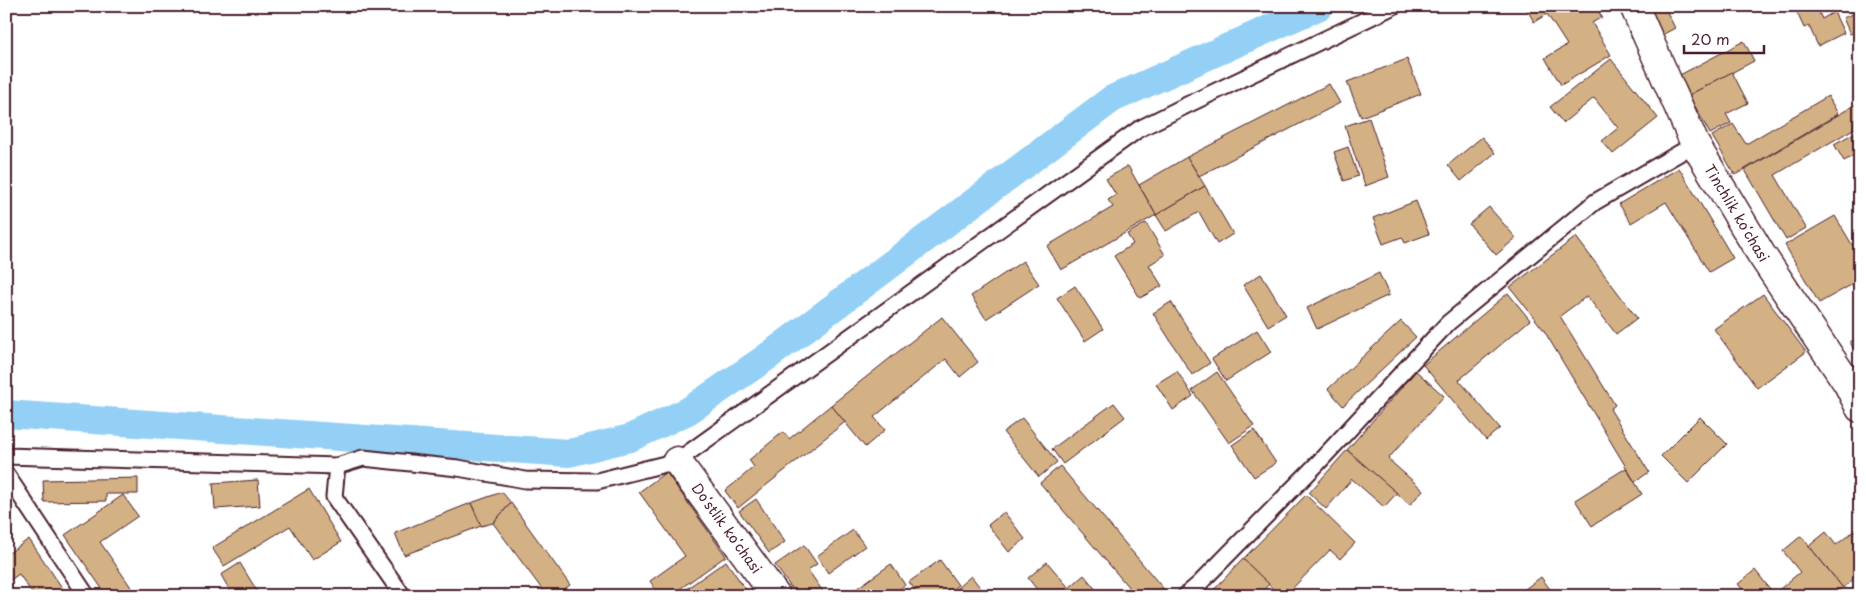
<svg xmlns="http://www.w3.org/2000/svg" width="1866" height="602" viewBox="0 0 1866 602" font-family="'Playpen Sans',sans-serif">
	<rect width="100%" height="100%" fill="#fff"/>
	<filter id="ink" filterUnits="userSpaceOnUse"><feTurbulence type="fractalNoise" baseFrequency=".02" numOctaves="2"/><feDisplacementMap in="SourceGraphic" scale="10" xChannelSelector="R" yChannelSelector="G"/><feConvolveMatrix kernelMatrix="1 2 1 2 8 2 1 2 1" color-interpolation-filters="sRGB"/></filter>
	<g filter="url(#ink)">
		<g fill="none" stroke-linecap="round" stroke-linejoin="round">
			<polyline stroke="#94d0f5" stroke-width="28" points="6,414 569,453 630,438 688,411 767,357 1112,99 1320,6"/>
		</g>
		<g fill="#d3b185" stroke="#4a1f2b">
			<polygon points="1525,6 1595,6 1602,17 1592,23 1611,55 1561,85 1545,58 1567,45 1547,14 1534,22"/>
			<polygon points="1647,6 1664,6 1675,28 1662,35"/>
			<polygon points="1794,6 1816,6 1822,19 1834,12 1844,33 1818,46 1809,26 1804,28"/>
			<polygon points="1860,11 1860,30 1850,34 1843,18"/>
			<polygon points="1744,41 1754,61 1689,95 1678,76"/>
			<polygon points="1407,59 1421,94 1361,117 1347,82"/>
			<polygon points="1611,59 1658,118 1613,154 1602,141 1618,128 1594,98 1563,123 1550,107"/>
			<polygon points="1732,72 1748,103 1726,114 1731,123 1710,134 1689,95"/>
			<polygon points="1329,84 1340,103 1199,176 1187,157"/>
			<polygon points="1828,96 1838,114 1735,175 1712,136 1733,124 1746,144"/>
			<polygon points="1860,102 1860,125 1775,175 1806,228 1786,240 1745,170"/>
			<polygon points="1369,118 1389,177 1365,186 1345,126"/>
			<polygon points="1860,130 1860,152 1844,161 1834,144"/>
			<polygon points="1482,137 1495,153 1461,181 1448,165"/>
			<polygon points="1348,147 1358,176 1344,181 1334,152"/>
			<polygon points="1187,157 1205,186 1156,215 1139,185"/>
			<polygon points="1128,166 1156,215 1061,270 1047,246 1113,207 1108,200 1116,195 1106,179"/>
			<polygon points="1679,168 1733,258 1709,272 1666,202 1631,223 1619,204"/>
			<polygon points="1205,186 1233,234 1217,244 1199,212 1166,231 1156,215"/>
			<polygon points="1416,201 1429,234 1405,243 1402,237 1383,244 1373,218"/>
			<polygon points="1489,207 1516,238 1496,255 1469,224"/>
			<polygon points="1835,216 1860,258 1860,280 1819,303 1785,245"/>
			<polygon points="1146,223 1165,255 1149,265 1162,286 1140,298 1114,256 1133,244 1127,234"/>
			<polygon points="1576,237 1637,318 1616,334 1587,296 1560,316 1615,405 1610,409 1649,472 1635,482 1543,329 1510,287"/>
			<polygon points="1023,261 1039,284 986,319 971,296"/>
			<polygon points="1379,273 1389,295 1317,329 1307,308"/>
			<polygon points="1261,274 1286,315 1268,326 1243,285"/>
			<polygon points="1075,286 1103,329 1085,341 1057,298"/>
			<polygon points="1508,293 1530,320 1459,380 1500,428 1486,440 1423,365"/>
			<polygon points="1763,294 1806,352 1757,388 1714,329"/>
			<polygon points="1171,302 1210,363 1192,375 1153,313"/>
			<polygon points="942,317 978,362 960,377 946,359 874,417 885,430 865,447 831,405"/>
			<polygon points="1401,321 1416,337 1343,406 1328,389"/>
			<polygon points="1257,330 1271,352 1226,381 1212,359"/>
			<polygon points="1860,337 1860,361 1850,342"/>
			<polygon points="1177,371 1193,396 1173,410 1156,384"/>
			<polygon points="1416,371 1444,396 1388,459 1423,490 1410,505 1347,450"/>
			<polygon points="1217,372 1254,426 1229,443 1192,390"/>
			<polygon points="1114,403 1125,417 1063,464 1052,449"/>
			<polygon points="831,405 845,422 738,508 725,491 754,467 749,460 783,432 789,439"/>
			<polygon points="1700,417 1727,444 1688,483 1661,456"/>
			<polygon points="1022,418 1057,462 1039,477 1003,432"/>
			<polygon points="1254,430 1276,463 1254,477 1232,445"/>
			<polygon points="1347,450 1397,493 1384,507 1352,479 1326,509 1309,493"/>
			<polygon points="1060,466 1167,593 1163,596 1122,596 1130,589 1040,483"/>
			<polygon points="1626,468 1642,494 1592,526 1575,500"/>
			<polygon points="666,472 726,556 670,596 660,596 650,581 685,556 639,492"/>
			<polygon points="138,478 138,494 106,494 106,501 44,502 43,480"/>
			<polygon points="258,480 260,506 215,509 213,483"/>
			<polygon points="309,489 341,542 312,560 290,526 224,566 212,548"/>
			<polygon points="502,492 511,503 493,523 481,526 471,503"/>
			<polygon points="123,495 138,516 100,542 137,596 107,596 65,535"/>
			<polygon points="1306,495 1355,543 1340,559 1330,550 1285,596 1280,596 1243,559"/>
			<polygon points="756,499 785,542 769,553 739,511"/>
			<polygon points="471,503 481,526 404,555 395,533"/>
			<polygon points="511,503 570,585 555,596 547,596 493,523"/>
			<polygon points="1004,512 1025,539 1009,552 988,525"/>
			<polygon points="1860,526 1860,574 1843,588 1809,546 1826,532 1836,545"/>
			<polygon points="853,530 865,546 828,573 817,556"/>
			<polygon points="1801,536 1843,588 1833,596 1748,596 1738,584 1755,570 1774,594 1800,572 1783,551"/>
			<polygon points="29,539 65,592 59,596 34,596 19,574 6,583 6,555"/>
			<polygon points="804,545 817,564 808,570 826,596 797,596 775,565"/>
			<polygon points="1243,559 1269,584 1258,596 1208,596"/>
			<polygon points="940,560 958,585 943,596 920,596 909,582"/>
			<polygon points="726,561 750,596 719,596 715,591 708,596 676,596"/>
			<polygon points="1047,562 1069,588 1084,575 1101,596 1042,596 1028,578"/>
			<polygon points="240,563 260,596 233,596 221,575"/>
			<polygon points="891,564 905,585 893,594 890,596 846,596"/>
			<polygon points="971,576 987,596 964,596 957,588"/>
			<polygon points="1541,577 1555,596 1526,596 1529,594 1525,589"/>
		</g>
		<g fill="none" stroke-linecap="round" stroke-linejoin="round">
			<defs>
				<g id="lane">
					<polyline points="6,456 337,466 363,458 458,468 525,480 597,481 677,461 1139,129 1187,105 1394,6"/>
					<polyline points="337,466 334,497 403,596"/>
					<polyline points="6,474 87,596"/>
					<polyline points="1185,596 1199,584 1318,463 1448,323 1595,202 1695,144"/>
				</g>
				<g id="street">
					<polyline points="1634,6 1695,144 1761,254 1848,384 1860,408"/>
					<polyline points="677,461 776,596"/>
				</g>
			</defs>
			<use href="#lane" stroke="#4a1f2b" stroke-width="19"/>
			<use href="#street" stroke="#4a1f2b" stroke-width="31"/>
			<use href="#lane" stroke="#fff" stroke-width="15"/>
			<use href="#street" stroke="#fff" stroke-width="28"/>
		</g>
	</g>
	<g text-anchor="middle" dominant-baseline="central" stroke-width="4" stroke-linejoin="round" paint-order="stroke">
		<g font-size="14" fill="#4a1f2b" stroke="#fff">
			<text transform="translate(1737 213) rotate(59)">Tinchlik koʻchasi</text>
			<text transform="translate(727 528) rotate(54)">Doʻstlik koʻchasi</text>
		</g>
	</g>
	<rect width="1866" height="602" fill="none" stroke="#fff" stroke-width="25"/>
	<rect x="12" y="12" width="1841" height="577" fill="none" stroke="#4a1f2b" stroke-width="2" filter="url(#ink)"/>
	<path d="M1684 45v8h80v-8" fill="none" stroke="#4a1f2b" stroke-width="2.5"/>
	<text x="1691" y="45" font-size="15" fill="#4a1f2b" stroke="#ffffff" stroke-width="4" paint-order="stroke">20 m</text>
</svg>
